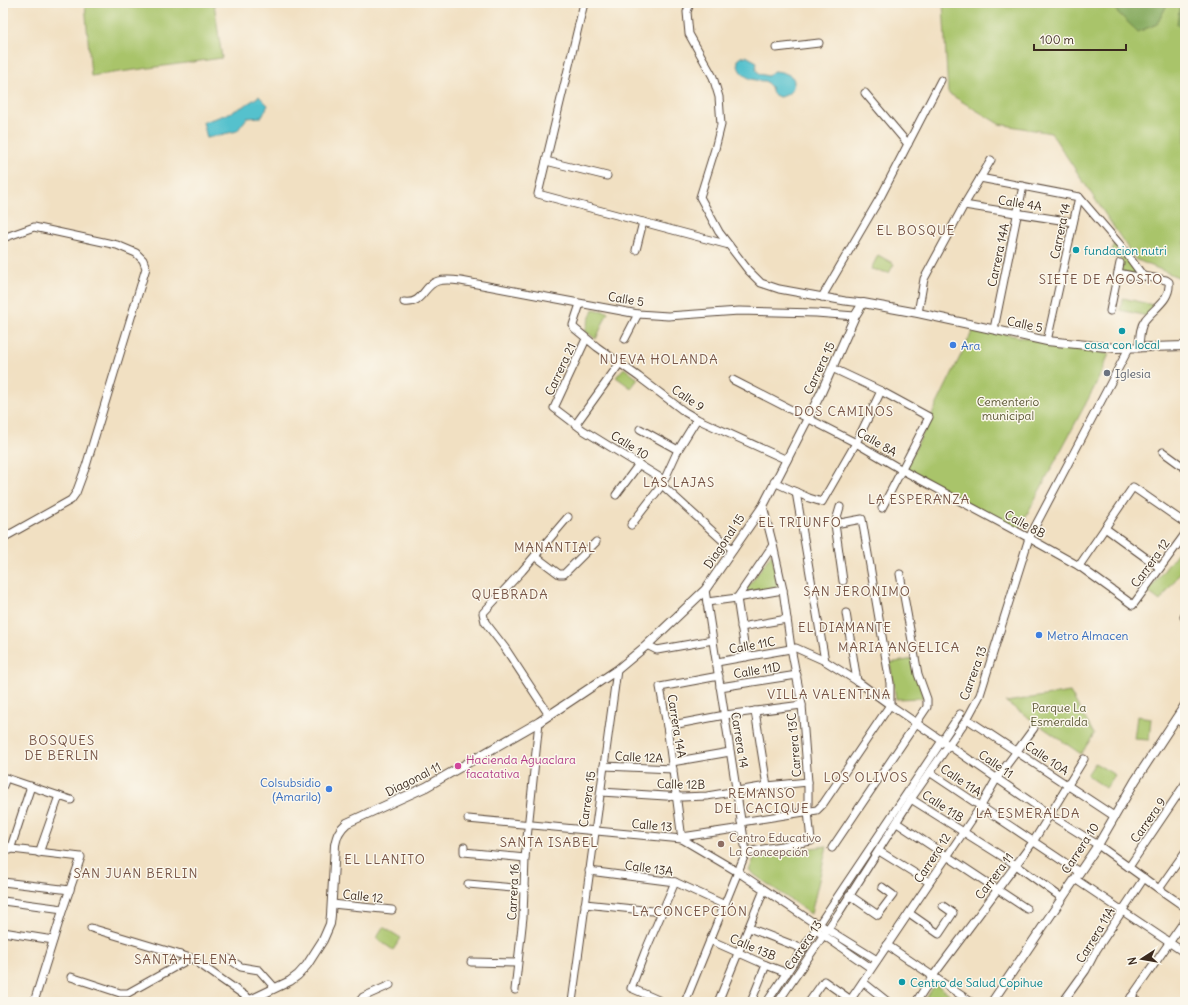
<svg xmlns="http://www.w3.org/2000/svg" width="1188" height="1005" viewBox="0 0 1188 1005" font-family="Delius,sans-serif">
	<rect width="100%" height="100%" fill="#fbf7ec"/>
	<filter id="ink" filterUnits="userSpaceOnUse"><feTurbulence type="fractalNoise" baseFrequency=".025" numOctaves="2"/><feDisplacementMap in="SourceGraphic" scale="8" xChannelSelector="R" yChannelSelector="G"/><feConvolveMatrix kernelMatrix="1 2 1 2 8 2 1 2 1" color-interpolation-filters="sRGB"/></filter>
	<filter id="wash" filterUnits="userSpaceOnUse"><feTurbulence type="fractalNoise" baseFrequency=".012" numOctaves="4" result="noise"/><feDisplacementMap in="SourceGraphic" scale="16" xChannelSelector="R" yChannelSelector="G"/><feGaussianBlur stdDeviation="0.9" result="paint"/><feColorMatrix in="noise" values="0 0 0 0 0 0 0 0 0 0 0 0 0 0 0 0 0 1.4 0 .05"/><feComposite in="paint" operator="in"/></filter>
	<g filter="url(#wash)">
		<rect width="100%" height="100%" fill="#f1e0c2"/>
		<g fill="#a9c46a" stroke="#727744">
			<polygon points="85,3 214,3 222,58 91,76"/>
			<polygon points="943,3 1185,3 1185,280 1135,259 1051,133 999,124 948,93"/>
			<polygon points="1114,243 1138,270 1138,276 1119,272 1122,259 1111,257"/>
			<polygon points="878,255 894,264 889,273 871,269"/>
			<polygon points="1123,298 1153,305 1147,316 1120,310"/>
			<polygon points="593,309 608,312 596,339 585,331"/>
			<polygon points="974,328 1109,354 1094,388 1018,531 905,470"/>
			<polygon points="624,368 638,379 631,388 616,377"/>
			<polygon points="1180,549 1185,553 1185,566 1160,601 1148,592"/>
			<polygon points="772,553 778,588 744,593"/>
			<polygon points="913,659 923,698 896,699 890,663"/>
			<polygon points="1070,692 1094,734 1081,754 1006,702"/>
			<polygon points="1137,716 1151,718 1149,740 1134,739"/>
			<polygon points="1095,763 1115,775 1106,788 1087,775"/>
			<polygon points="827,846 811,914 749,871 755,855"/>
			<polygon points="383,927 401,938 393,950 376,938"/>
			<polygon points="935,984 962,1002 924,1002"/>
		</g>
		<g fill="#86aa5e" stroke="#606a3e">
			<polygon points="1108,3 1168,3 1157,24 1138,32"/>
			<polygon points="1180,3 1185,3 1185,33 1177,24"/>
		</g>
		<g fill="#55c1cd" stroke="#487676">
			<path d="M746,56L757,62L756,69L759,74L768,76L773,71C779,71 787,73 792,77C794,79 794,81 794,83C793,92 787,96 779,97L773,94L771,87L765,81C753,81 736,76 738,60L742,57Z"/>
			<path d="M259,96L268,105L262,117L247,118L237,131L207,138L203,122C226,115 240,110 259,96Z"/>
		</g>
	</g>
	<g filter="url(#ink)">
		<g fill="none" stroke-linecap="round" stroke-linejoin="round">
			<defs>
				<g id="minor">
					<polyline points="584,3 538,194 729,245"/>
					<polyline points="690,3 687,12 689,34 713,77 719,97 721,125 715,149 700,197 719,232 748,270 761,283 779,289 845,301 863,303"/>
					<polyline points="776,48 819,43"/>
					<polyline points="865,93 908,144"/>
					<polyline points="546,161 607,176"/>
					<path d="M980,178L1079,197L1121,246L1143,276L1166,280L1169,282C1171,300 1154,308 1145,320C1139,328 1140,339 1139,348"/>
					<polyline points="964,205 1073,222"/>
					<polyline points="3,238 34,227 117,245 136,253 143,260 146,268 86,466 76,493 71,500 3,538"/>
					<polyline points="636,250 643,222"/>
					<polyline points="1118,273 1138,277 1143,276"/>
					<polyline points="822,297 881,196 941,80"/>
					<path d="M404,302C423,305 423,285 438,281C445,279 454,280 461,281L638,314L668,316L739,311L816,313L855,316"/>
					<polyline points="580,304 573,325 574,328 597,347 639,377 685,412 697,419 787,460"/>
					<polyline points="1110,311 1120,263"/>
					<polyline points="918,313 924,279 964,205 991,160"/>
					<polyline points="994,329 1023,186"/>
					<polyline points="586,339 554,408 583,430 664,480"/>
					<polyline points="625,339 638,314"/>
					<polyline points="1047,341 1079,197"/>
					<polyline points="832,368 881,391 929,417 882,508"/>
					<polyline points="733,380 856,443 902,470 1029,538 1079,566 1133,605 1185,534"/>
					<polyline points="576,424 620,363"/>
					<polyline points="640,429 678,450"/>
					<polyline points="1163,452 1185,468"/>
					<polyline points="774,482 809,498 822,502 856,443 881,391"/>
					<polyline points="662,485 733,550"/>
					<polyline points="796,492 825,661"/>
					<polyline points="616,495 639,464"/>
					<polyline points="835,524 840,507"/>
					<polyline points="631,525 662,485 678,450 697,419"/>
					<polyline points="1105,528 1160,568"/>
					<polyline points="535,556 559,574 564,574 596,542"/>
					<polyline points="1079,566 1133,487 1185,523"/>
					<polyline points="707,602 737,598 783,590"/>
					<polyline points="846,613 857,681"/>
					<polyline points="1184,617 1185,615"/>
					<polyline points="741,627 787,619"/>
					<polyline points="647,645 657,650 713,640"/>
					<polyline points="746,657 737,598 773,545"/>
					<polyline points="717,662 796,648 825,661 857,681 890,705 1050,815 1098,845 1159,889 1185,907"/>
					<polyline points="720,687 797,675"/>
					<polyline points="755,711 767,786"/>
					<polyline points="549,715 505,648 485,622 483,613 522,571 568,517"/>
					<polyline points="967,719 1114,816"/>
					<polyline points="1176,719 1185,725"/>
					<polyline points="667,726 725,715 802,705"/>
					<polyline points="672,762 730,752"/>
					<polyline points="604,766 673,769"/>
					<polyline points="931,773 1079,872"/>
					<polyline points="3,786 6,778 71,800"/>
					<polyline points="601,792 682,797 707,796 767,786 808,782"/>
					<polyline points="911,799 1016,865 1062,898"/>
					<polyline points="468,819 682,839 738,872 811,921 819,924 877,960"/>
					<polyline points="741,822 817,810 823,804 890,705 890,683 862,519 835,524 843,581"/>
					<polyline points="897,823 1027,909"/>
					<polyline points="682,837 742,828"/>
					<polyline points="682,839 667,726 660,687 719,676"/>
					<polyline points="464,847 464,852 525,858"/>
					<polyline points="3,848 81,857 63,909 34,1002"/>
					<polyline points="832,848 927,707 927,699 918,674 900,574"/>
					<polyline points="10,850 31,786"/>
					<polyline points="879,851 929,882"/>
					<polyline points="746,852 811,841 808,811 808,782 802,705 791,648 783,590 773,545 763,506"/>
					<polyline points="39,853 59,796"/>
					<polyline points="1129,867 1185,784"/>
					<polyline points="589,871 675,882 725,905"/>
					<polyline points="1075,879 1185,953"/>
					<polyline points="3,882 70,890"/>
					<polyline points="468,884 525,889"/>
					<polyline points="1159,889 1185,852"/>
					<polyline points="849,895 878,915 893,895 882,887"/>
					<polyline points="3,901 63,909"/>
					<polyline points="332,904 392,910"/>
					<polyline points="585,904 662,912"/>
					<polyline points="909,913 939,934 953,913 943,906"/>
					<polyline points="91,928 191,958 251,1000"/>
					<polyline points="749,928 803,949"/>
					<polyline points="3,932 53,940"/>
					<polyline points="819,932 871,968"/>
					<polyline points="710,940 766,965 787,973"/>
					<polyline points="887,945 971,1002"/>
					<polyline points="229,959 241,967 259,970 275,988"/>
					<polyline points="471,962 517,963"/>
					<polyline points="71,977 120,993 128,993 191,958"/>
					<polyline points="863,982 888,1002"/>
					<polyline points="515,990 523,917 525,858 539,722"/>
					<polyline points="1131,997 1138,1002"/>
					<polyline points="359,1002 363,997 390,985"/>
					<polyline points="572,1002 617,670"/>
					<polyline points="663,1002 631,988 645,952 675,882"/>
					<polyline points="685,1002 746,852 705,590"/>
					<polyline points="718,1002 764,890"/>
					<polyline points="751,1002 766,965"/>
					<polyline points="767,1002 960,714"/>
					<polyline points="778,1002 840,911 911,799 967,719 980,695 1029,538 1129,348"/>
					<polyline points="809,1002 824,981 851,1000"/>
					<polyline points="849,1002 981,806 997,778 1034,728"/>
					<polyline points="916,1002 933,976 1033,842 1084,759"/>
					<polyline points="1063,1002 1086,970 1097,949 1144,878"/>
					<polyline points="1128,1002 1185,920"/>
				</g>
				<g id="tertiary">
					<path d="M246,1002L290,981L298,975L307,965L323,940L330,924L331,915L335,845C337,835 339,830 347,823L426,787L539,722L617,670L647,645L705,590L763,506L821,393L855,316L863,303L918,313L1047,341L1116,348L1185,346"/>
					<polyline points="992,1002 1098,845 1135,781 1185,705"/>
				</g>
			</defs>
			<use href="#minor" stroke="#564537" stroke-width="9"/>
			<use href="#tertiary" stroke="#564537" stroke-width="10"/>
			<use href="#minor" stroke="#fff" stroke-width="7"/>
			<use href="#tertiary" stroke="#fff" stroke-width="8"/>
		</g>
	</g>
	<g fill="#0f9aa8" stroke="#fbf7ec" stroke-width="1.5">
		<circle cx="1076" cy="250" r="4"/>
		<circle cx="1122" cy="331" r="4"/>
		<circle cx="902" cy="982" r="4"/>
	</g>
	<g fill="#3f7fe0" stroke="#fbf7ec" stroke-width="1.5">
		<circle cx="953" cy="345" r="4"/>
		<circle cx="1039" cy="635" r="4"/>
		<circle cx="329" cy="789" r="4"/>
	</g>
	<circle fill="#6b7280" stroke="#fbf7ec" stroke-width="1.5" cx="1107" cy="373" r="4"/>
	<circle fill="#d1479c" stroke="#fbf7ec" stroke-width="1.5" cx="458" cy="766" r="4"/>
	<circle fill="#8d6e63" stroke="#fbf7ec" stroke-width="1.5" cx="721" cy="844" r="4"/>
	<g text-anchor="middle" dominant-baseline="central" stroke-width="3" stroke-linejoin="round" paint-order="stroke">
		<g font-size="12" fill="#3b2a1e" stroke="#fbf7ec">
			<text transform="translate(1020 203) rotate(9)">Calle 4A</text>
			<text transform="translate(1060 231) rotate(-78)">Carrera 14</text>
			<text transform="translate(998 255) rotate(-78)">Carrera 14A</text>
			<text transform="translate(626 299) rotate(9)">Calle 5</text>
			<text transform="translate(1025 324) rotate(12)">Calle 5</text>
			<text transform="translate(819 368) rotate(-65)">Carrera 15</text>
			<text transform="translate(560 369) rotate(-65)">Carrera 21</text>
			<text transform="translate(688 398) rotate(34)">Calle 9</text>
			<text transform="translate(877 442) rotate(30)">Calle 8A</text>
			<text transform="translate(630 445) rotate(32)">Calle 10</text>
			<text transform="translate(1025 524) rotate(28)">Calle 8B</text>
			<text transform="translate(724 541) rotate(-56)">Diagonal 15</text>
			<text transform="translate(1150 563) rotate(-54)">Carrera 12</text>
			<text transform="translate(752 645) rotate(-10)">Calle 11C</text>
			<text transform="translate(757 670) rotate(-9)">Calle 11D</text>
			<text transform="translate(973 673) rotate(-70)">Carrera 13</text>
			<text transform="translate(677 726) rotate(81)">Carrera 14A</text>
			<text transform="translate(740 740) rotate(81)">Carrera 14</text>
			<text transform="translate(794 745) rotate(-95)">Carrera 13C</text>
			<text transform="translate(639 757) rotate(3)">Calle 12A</text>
			<text transform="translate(1047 758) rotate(34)">Calle 10A</text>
			<text transform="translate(996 764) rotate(35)">Calle 11</text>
			<text transform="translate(413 779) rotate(-27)">Diagonal 11</text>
			<text transform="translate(961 780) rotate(34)">Calle 11A</text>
			<text transform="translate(681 784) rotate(1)">Calle 12B</text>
			<text transform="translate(587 799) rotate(-82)">Carrera 15</text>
			<text transform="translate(943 806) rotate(33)">Calle 11B</text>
			<text transform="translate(1148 820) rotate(-55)">Carrera 9</text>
			<text transform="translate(652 825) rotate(5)">Calle 13</text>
			<text transform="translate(1080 848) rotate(-57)">Carrera 10</text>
			<text transform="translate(932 858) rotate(-57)">Carrera 12</text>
			<text transform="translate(649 868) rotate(8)">Calle 13A</text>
			<text transform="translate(994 876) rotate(-53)">Carrera 11</text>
			<text transform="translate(513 892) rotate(-87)">Carrera 16</text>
			<text transform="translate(363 896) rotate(6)">Calle 12</text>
			<text transform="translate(1095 935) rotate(-59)">Carrera 11A</text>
			<text transform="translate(803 945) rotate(-56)">Carrera 13</text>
			<text transform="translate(753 947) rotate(23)">Calle 13B</text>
		</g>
		<g font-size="12" fill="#0d838f" stroke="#fbf7ec" text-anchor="start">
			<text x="1084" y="250">fundacion nutri</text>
			<text x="1122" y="344" text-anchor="middle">casa con local</text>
			<text x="910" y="982">Centro de Salud Copihue</text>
		</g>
		<g font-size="12" fill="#366cbe" stroke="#fbf7ec" text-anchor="start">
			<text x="961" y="345">Ara</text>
			<text x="1047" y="635">Metro Almacen</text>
			<text x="321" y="782" text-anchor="end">Colsubsidio<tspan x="321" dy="14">(Amarilo)</tspan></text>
		</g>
		<g font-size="12" fill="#5b616d" stroke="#fbf7ec" text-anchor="start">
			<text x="1115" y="373">Iglesia</text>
		</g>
		<g font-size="12" fill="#5c5835" stroke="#fbf7ec">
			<text x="1008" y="401">Cementerio<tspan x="1008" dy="14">municipal</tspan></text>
			<text x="1059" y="707">Parque La<tspan x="1059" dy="14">Esmeralda</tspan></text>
		</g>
		<g font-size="12" fill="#b23c85" stroke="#fbf7ec" text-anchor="start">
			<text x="466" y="759">Hacienda Aguaclara<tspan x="466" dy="14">facatativa</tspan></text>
		</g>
		<g font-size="12" fill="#785e54" stroke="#fbf7ec" text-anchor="start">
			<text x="729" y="837">Centro Educativo<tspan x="729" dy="14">La Concepción</tspan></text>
		</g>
		<g font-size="13" letter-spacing="1" fill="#795748" stroke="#fbf7ec">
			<text x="916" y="230">EL BOSQUE</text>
			<text x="1101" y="279">SIETE DE AGOSTO</text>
			<text x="659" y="359">NUEVA HOLANDA</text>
			<text x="844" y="411">DOS CAMINOS</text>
			<text x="679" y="482">LAS LAJAS</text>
			<text x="919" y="499">LA ESPERANZA</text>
			<text x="800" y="522">EL TRIUNFO</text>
			<text x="555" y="547">MANANTIAL</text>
			<text x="857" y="591">SAN JERONIMO</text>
			<text x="510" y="594">QUEBRADA</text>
			<text x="845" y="627">EL DIAMANTE</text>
			<text x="899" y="647">MARIA ANGELICA</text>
			<text x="829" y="694">VILLA VALENTINA</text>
			<text x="62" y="740">BOSQUES<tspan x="62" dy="15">DE BERLIN</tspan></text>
			<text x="866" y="777">LOS OLIVOS</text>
			<text x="762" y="793">REMANSO<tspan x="762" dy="15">DEL CACIQUE</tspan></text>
			<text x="1028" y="813">LA ESMERALDA</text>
			<text x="549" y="842">SANTA ISABEL</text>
			<text x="385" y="859">EL LLANITO</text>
			<text x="136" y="873">SAN JUAN BERLIN</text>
			<text x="690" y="911">LA CONCEPCIÓN</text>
			<text x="186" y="959">SANTA HELENA</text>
		</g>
	</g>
	<rect width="1188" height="1005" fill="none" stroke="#fbf7ec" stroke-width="16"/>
	<g transform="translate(1142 959) rotate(258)" stroke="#fbf7ec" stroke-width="3" paint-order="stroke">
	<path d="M0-3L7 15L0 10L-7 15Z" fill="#3b2a1e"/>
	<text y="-6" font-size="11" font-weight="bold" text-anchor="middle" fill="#3b2a1e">N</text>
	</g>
	<path d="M1034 44v6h92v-6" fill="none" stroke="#3b2a1e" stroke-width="2"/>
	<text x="1040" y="44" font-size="12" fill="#3b2a1e" stroke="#fbf7ec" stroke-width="3" paint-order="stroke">100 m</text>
</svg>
